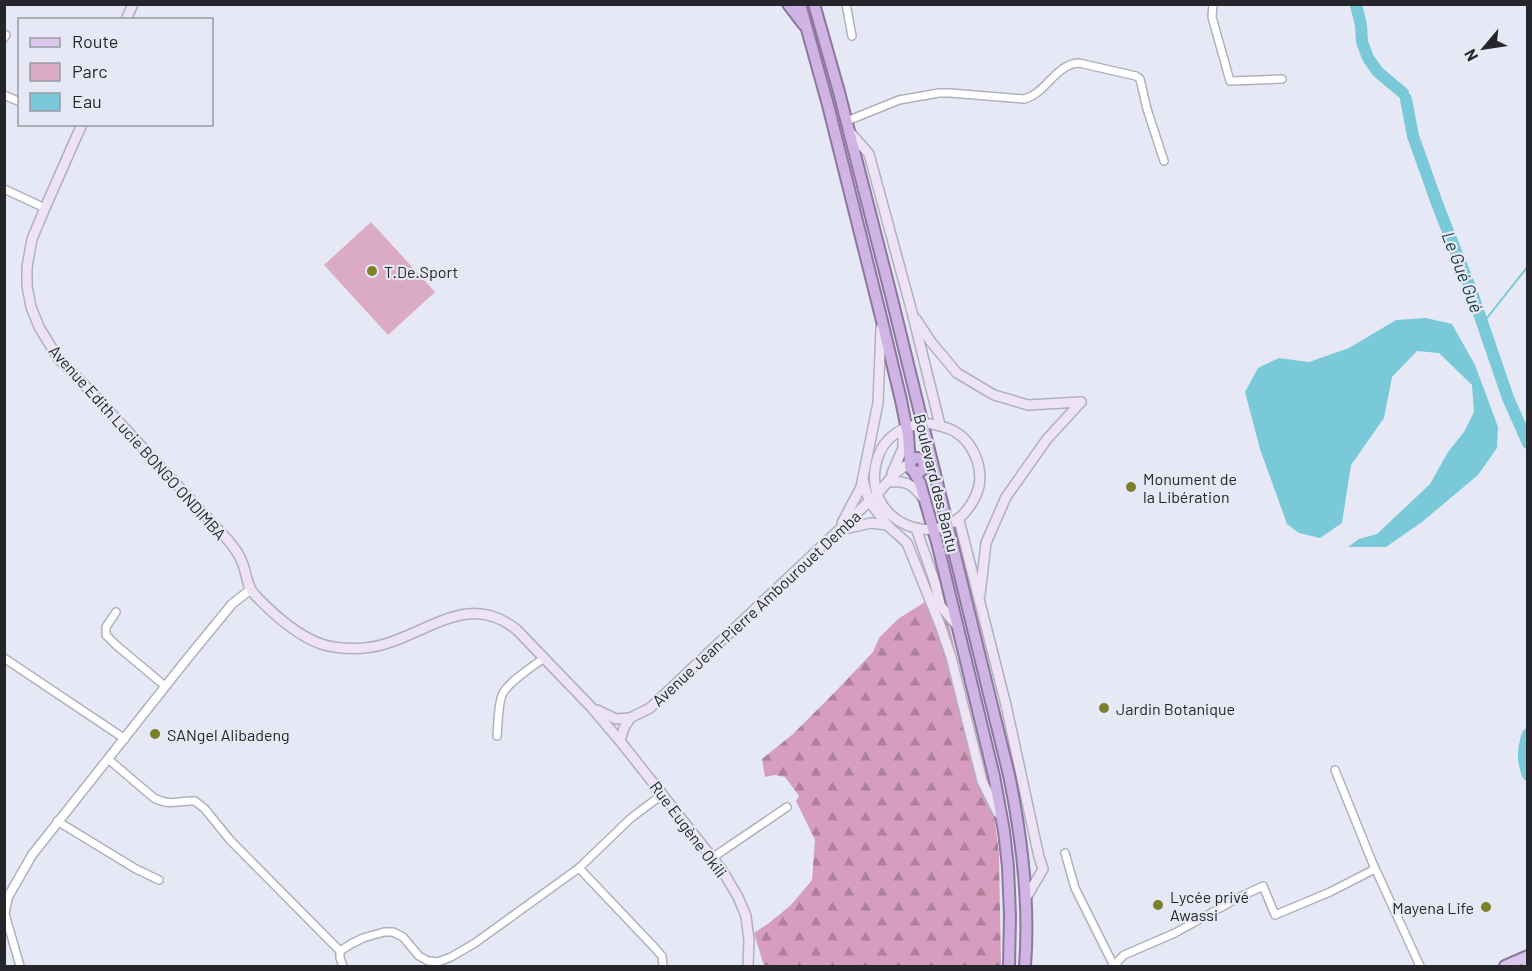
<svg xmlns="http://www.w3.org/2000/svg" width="1532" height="971" viewBox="0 0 1532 971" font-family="Barlow,sans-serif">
	<defs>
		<pattern id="forest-firs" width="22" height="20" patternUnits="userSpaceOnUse" patternTransform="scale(1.5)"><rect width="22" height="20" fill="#d79dbe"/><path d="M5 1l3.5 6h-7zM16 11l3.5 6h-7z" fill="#ae809b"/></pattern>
	</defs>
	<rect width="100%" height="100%" fill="#e6e9f5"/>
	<polygon fill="#dbabc6" points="371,222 435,292 388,335 324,265"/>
	<polygon fill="url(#forest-firs)" points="941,592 993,806 999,854 1001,966 764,966 754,933 769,923 791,905 812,880 815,840 796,801 799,796 785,777 775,775 765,777 762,759 793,734 835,692 873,652 879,638 898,619"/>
	<polygon fill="#79c9d9" points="1426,318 1452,324 1475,365 1498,427 1497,448 1478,475 1422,522 1386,547 1348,547 1359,539 1377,534 1430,484 1448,452 1464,432 1474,412 1472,385 1439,353 1417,351 1392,377 1384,418 1351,465 1342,523 1320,538 1299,533 1287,524 1260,449 1245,392 1258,368 1279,358 1309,362 1349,348 1396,320"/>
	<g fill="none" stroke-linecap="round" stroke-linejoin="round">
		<polyline stroke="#79c9d9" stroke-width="2" points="1483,323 1528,266"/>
		<g stroke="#79c9d9" stroke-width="12">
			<polyline points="1356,5 1361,25 1362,42 1368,58 1378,72 1403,93"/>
			<polyline points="1406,99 1413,136 1438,206 1470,287 1508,398 1528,443"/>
			<path d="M1528,734C1523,749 1522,760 1528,775"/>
		</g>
		<defs>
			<g id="minor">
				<polyline points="846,4 852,36"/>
				<polyline points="1213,4 1212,17 1230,81 1282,79"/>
				<polyline points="4,38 6,35"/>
				<polyline points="4,95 20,102"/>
				<path d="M846,120L852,119L899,100L939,93H950L1024,99C1046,94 1055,64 1079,63L1136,76L1140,79L1147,109L1164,161"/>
				<polyline points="4,189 45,208"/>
				<polyline points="116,612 106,627 106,635 116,645 165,686"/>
				<polyline points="4,658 125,739"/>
				<path d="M497,736C498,725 498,702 503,693C511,680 532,667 544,658"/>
				<path d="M108,759L154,798C172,807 178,800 195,801L205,809L230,840L340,951"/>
				<polyline points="57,821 136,869 159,880"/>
				<polyline points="1065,853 1075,888 1114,966"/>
				<polyline points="712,858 787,807"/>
				<polyline points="1374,866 1420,966"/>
				<polyline points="579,868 654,947 662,956 663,966"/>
				<polyline points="5,914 20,966"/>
				<polyline points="343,966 340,958 340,951 351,944 363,938 384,932 393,932 403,937 419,956 428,961 438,962 451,957 475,943 579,868 631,818 663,794"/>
				<polyline points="1116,966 1118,961 1124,955 1175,933 1238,898 1263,886 1275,915 1330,892 1375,869 1335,770"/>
			</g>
			<polyline id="tertiary" points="4,915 8,897 32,855 187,659 232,604 250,590"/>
			<g id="secondary">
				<polyline points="126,20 133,4"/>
				<path d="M82,124L45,208L32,239L27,267V286L31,307L39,327L58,358L98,399L227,539C233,546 239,553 242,562C247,573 246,586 255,595C273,614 296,635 321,644C341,650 365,650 385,644C432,630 470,592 517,630L592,708L620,741L722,870L738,897L746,916L749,940L748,966"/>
				<polyline points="849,131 869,154 912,312 940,425"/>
				<polyline points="916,319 931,342 957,373 994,395 1028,405 1081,402"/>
				<path d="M912,426C898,429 884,441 879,454C853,523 947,561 976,495C986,473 975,443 954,431C944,426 934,424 923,423"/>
				<polyline points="892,473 903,448 903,432"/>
				<polyline points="863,480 869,501 887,525"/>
				<path d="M893,482C908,480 915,488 923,498"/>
				<polyline points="959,520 1006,705 1039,857 1043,869 1026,898"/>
				<polyline points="842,523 861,487 878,403 881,328"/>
				<polyline points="916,528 935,583 940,605 958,627"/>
				<polyline points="840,530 871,523 887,525 907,543 940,625 951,657 982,781 998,813"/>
				<polyline points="980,595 986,543 1006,497 1047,439 1081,402"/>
				<path d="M597,710L616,719L630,718L650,708L877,494C888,483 894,470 910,464"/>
				<polyline points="620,741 624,728 630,718"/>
			</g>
			<g id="primary">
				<polyline points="1505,966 1528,956"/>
				<polyline points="1527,966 1528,966"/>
			</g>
			<g id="trunk">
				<polyline points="788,4 804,25"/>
				<polyline points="800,4 828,105 882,321 901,400 908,435 910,464"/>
				<path d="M814,4L839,92L891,295L1009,775C1022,838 1030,902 1025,966"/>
				<circle cx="917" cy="465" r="7"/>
				<polyline points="913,470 920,483 938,546 994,776 1004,831 1008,867 1010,916 1009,966"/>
			</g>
		</defs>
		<use href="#minor" stroke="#afb1bd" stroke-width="10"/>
		<use href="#tertiary" stroke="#afb1bd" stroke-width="11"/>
		<use href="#secondary" stroke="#afb1bd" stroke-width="12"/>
		<use href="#primary" stroke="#8d779f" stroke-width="14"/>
		<use href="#trunk" stroke="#8d779f" stroke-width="14"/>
		<use href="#minor" stroke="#fff" stroke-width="7"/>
		<use href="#tertiary" stroke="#fff" stroke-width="8"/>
		<use href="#secondary" stroke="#eee3f5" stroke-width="9"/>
		<use href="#primary" stroke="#dcc7eb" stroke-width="10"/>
		<use href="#trunk" stroke="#d0b4e4" stroke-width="10"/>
		<defs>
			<polyline id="secondary-bridge" points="915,425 923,423"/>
		</defs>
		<use href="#secondary-bridge" stroke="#afb1bd" stroke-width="12" stroke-linecap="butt"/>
		<use href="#secondary-bridge" stroke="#eee3f5" stroke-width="9"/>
	</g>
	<g fill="#7c802b" stroke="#e6e9f5" stroke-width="2">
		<circle cx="372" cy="271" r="6"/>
		<circle cx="1131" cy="487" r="6"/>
		<circle cx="1104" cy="708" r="6"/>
		<circle cx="155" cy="734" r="6"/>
		<circle cx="1158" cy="905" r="6"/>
		<circle cx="1486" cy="907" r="6"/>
	</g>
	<g text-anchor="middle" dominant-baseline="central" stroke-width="4.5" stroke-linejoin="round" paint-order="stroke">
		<g font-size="16" fill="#25262b" stroke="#e6e9f5" text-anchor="start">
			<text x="384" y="271">T.De.Sport</text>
			<text x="1143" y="478">Monument de<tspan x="1143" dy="18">la Libération</tspan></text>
			<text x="1116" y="708">Jardin Botanique</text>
			<text x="167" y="734">SANgel Alibadeng</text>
			<text x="1170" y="896">Lycée privé<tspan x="1170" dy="18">Awassi</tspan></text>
			<text x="1474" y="907" text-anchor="end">Mayena Life</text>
		</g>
		<g font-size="16" fill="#25262b" stroke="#e6e9f5">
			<text transform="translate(138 442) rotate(48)">Avenue Edith Lucie BONGO ONDIMBA</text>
			<text transform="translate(937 483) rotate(76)">Boulevard des Bantu</text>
			<text transform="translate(756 608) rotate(-43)">Avenue Jean-Pierre Ambourouet Demba</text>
			<text transform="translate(689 829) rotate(53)">Rue Eugène Okili</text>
		</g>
		<g font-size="18" font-style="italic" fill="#143a41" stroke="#e6e9f5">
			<text transform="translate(1463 272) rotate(69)">Le Gué Gué</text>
		</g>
	</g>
	<rect width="1532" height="971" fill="none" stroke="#25262b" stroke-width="12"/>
	<rect x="18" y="18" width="195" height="108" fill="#e6e9f5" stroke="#999ba4" stroke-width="1.5"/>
	<rect x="30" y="38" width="30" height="9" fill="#dcc7eb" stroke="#999ba4" stroke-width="1.5"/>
	<text x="72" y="48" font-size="18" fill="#25262b">Route</text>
	<rect x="30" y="63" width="30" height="18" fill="#dbabc6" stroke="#999ba4" stroke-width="1.5"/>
	<text x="72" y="78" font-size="18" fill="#25262b">Parc</text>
	<rect x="30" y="93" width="30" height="18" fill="#79c9d9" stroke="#999ba4" stroke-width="1.5"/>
	<text x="72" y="108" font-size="18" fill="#25262b">Eau</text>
	<g transform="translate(1484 48) rotate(241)" stroke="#e6e9f5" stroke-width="4.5" paint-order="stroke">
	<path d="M0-4.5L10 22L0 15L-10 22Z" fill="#25262b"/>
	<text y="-9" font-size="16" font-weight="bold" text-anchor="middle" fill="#25262b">N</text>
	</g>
</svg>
